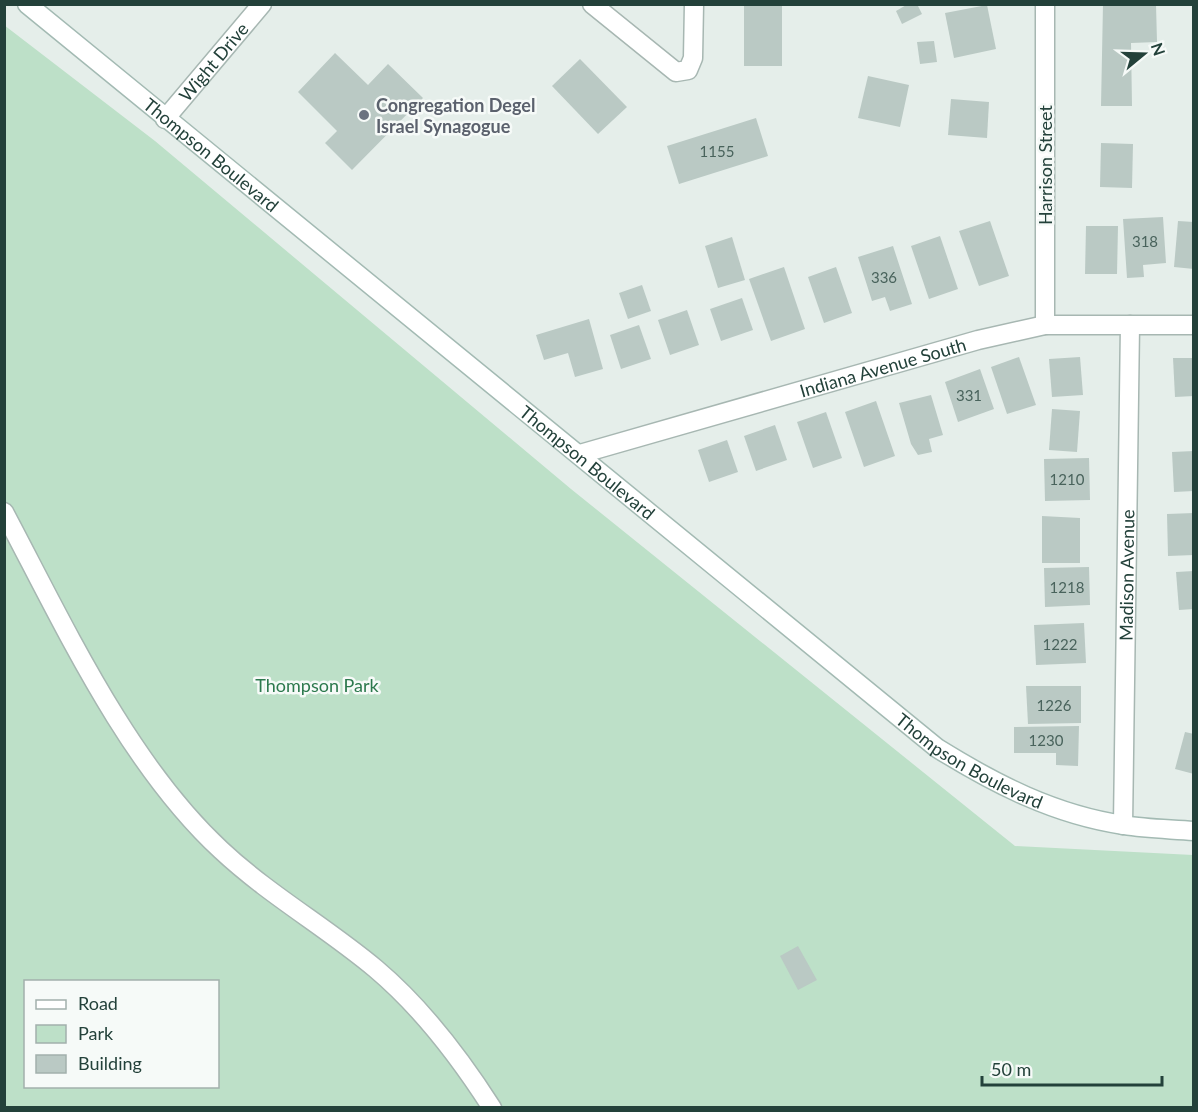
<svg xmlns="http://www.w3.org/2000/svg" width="1198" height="1112" viewBox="0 0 1198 1112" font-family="Lato,sans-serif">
	<rect width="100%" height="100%" fill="#e5eeea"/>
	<path fill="#bde0c8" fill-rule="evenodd" d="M4,25L155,141L571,489L1015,846L1193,855V1107H5ZM26,982H218V1086H26Z"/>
	<g fill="#bac9c4">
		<rect x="744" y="4" width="38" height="62"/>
		<polygon points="908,4 917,4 922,14 902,24 896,11"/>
		<polygon points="1103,4 1156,4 1157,42 1131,43 1132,106 1101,106"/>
		<polygon points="987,5 996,49 954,58 945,13"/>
		<polygon points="934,41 937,62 920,64 917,42"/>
		<polygon points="335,53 368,85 388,64 423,98 352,170 325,143 337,131 298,92"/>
		<polygon points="580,59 627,107 598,134 552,86"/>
		<polygon points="868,76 909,85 900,127 858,118"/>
		<polygon points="951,99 989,102 987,138 948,135"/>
		<polygon points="756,118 768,156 679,184 667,146"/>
		<polygon points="1101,143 1133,144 1132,188 1100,187"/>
		<polygon points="1163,217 1166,263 1143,265 1144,277 1127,278 1123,219"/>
		<polygon points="990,221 1009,276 979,286 959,231"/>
		<polygon points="1178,221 1194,222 1194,269 1174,267"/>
		<polygon points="1086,226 1118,226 1117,274 1085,274"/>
		<polygon points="940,236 958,289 929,299 911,246"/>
		<polygon points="732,237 745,280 718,288 705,246"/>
		<polygon points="893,246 912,304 890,311 885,297 872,301 858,257"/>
		<polygon points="784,267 805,329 771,341 749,279"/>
		<polygon points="836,267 852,313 824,323 808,277"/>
		<polygon points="642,285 651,311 628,319 619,293"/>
		<polygon points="742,298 753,330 721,341 710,309"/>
		<polygon points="687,310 699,345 670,355 658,320"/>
		<polygon points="589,319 603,369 575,377 568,353 544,360 536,335"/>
		<polygon points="639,325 651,359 621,369 610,335"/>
		<polygon points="1019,357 1036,405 1007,414 991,367"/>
		<polygon points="1080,357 1083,395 1052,397 1049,359"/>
		<polygon points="1173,358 1194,358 1194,396 1175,397"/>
		<polygon points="980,369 994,409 958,422 945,382"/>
		<polygon points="931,395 943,435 929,439 932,452 918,455 911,444 899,403"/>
		<polygon points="876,401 895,456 864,467 845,412"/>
		<polygon points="1052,409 1080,411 1077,452 1049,450"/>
		<polygon points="826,412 842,458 813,468 797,422"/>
		<polygon points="775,425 787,460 756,471 744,436"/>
		<polygon points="727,440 738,472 709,482 698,450"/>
		<polygon points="1194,451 1194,491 1174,492 1172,452"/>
		<polygon points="1089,458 1090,500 1045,501 1044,459"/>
		<polygon points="1194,513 1194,555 1168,556 1167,514"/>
		<polygon points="1042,516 1080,518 1080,563 1042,563"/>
		<polygon points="1089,567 1090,605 1045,607 1044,568"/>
		<polygon points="1194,571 1194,609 1179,610 1176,572"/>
		<polygon points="1084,623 1086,663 1036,665 1034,625"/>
		<polygon points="1026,686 1081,686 1081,723 1028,724"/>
		<polygon points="1079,726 1078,766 1056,765 1056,753 1014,753 1014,727"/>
		<polygon points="1185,732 1194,734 1194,774 1175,769"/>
		<polygon points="798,946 817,980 798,990 780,956"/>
	</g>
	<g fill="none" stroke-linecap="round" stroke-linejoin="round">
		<defs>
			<g id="street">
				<polyline points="592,4 676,72 688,70 693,58 694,4"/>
				<polyline points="1045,4 1045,325"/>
				<path id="s1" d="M165,119L262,4"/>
				<path id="s2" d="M580,454L978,340L1045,325H1194"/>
				<path d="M4,512C64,625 127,763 221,850C269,895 326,927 376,969C421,1007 460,1058 492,1108"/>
				<path id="s3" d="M1123,825L1130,325"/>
			</g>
			<g id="secondary">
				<path id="s4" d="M27,4L937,748C995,784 1055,815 1124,825C1147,829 1171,829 1194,831"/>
			</g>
		</defs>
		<use href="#street" stroke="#a7b7b2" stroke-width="21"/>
		<use href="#secondary" stroke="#a3bab3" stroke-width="21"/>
		<use href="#street" stroke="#fff" stroke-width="18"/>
		<use href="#secondary" stroke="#fff" stroke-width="18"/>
	</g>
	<circle fill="#6b7280" stroke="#f6faf8" stroke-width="2" cx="364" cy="115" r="6"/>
	<g text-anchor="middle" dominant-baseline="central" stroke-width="5" stroke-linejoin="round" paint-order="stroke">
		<g font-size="15" fill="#49635c">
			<text x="717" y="151">1155</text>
			<text x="1145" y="241">318</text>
			<text x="884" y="277">336</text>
			<text x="969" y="395">331</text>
			<text x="1067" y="479">1210</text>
			<text x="1067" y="587">1218</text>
			<text x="1060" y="644">1222</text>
			<text x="1054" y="705">1226</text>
			<text x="1046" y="740">1230</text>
		</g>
		<g font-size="18" fill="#23413a" stroke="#f6faf8">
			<text stroke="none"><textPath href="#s1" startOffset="75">Wight Drive</textPath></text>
			<text stroke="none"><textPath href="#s4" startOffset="238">Thompson Boulevard</textPath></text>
			<text transform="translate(1045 165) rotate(-90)">Harrison Street</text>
			<text stroke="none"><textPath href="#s2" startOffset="315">Indiana Avenue South</textPath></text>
			<text stroke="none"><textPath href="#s4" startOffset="724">Thompson Boulevard</textPath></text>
			<text stroke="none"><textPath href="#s3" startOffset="250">Madison Avenue</textPath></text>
			<text stroke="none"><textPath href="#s4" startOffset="1210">Thompson Boulevard</textPath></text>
		</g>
		<g font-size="18" font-weight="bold" fill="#5b616d" stroke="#f6faf8" text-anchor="start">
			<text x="376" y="105">Congregation Degel<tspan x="376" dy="21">Israel Synagogue</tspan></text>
		</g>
		<g font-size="18" fill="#2c794d" stroke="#f6faf8">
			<text x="317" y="685">Thompson Park</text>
		</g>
	</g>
	<rect width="1198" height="1112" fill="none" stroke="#23413a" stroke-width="12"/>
	<rect x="24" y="980" width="195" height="108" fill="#f6faf8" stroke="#a2b0ac" stroke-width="1.5"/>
	<rect x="36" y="1000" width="30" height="9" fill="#ffffff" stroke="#a2b0ac" stroke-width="1.5"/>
	<text x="78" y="1010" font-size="18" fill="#23413a">Road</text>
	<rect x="36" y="1025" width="30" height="18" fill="#bde0c8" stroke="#a2b0ac" stroke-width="1.5"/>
	<text x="78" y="1040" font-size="18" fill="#23413a">Park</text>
	<rect x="36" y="1055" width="30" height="18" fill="#bac9c4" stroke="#a2b0ac" stroke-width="1.5"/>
	<text x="78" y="1070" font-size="18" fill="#23413a">Building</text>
	<g transform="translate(1144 54) rotate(71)" stroke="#f6faf8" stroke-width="4.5" paint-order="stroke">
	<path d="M0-4.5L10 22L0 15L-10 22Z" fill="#23413a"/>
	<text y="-9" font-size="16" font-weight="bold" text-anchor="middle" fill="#23413a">N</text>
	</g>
	<path d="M982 1076v9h180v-9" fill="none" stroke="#23413a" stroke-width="3"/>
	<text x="991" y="1076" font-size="18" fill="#23413a" stroke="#f6faf8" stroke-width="4.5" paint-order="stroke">50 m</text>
</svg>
